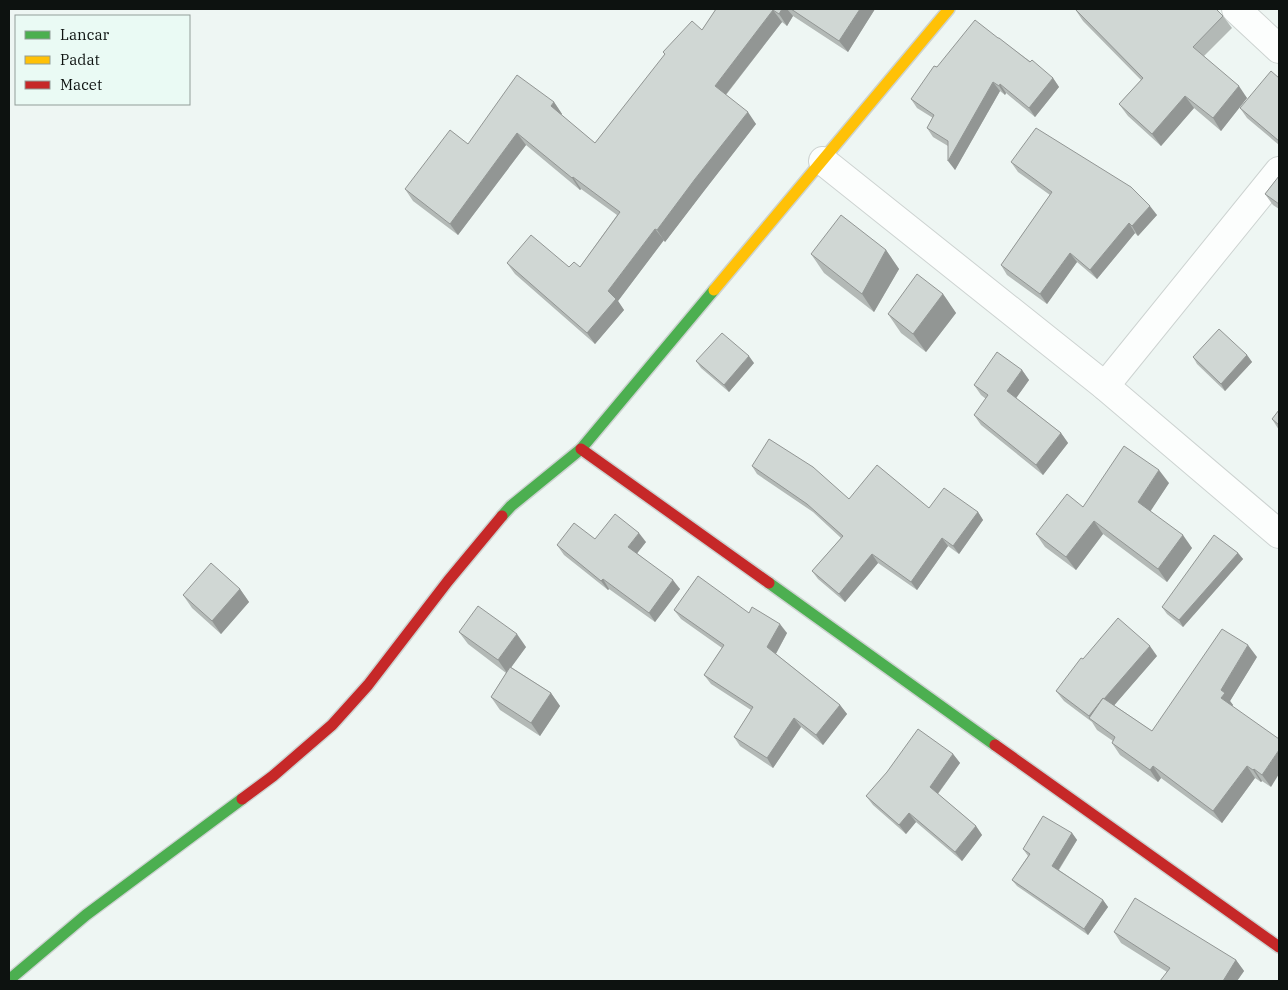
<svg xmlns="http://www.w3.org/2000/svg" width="1288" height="990" viewBox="0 0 1288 990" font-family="'IBM Plex Serif',serif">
	<rect width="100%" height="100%" fill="#eef6f3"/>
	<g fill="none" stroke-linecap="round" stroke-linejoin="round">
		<defs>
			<g id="street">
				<polyline points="1236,9 1279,49"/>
				<polyline points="823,161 1105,386 1279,534"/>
				<polyline points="1105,386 1279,171"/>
			</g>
			<g id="fast">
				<polyline points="502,516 511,506 581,449 714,290"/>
				<polyline points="769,583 995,745"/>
				<polyline points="9,980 86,915 242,799"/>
			</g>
			<polyline id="slow" points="714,290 949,9"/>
			<g id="jam">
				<polyline points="581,449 769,583"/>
				<polyline points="995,745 1279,947"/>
				<polyline points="242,799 273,776 332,725 368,685 448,581 502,516"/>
			</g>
		</defs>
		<use href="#street" stroke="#cdd3d1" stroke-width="30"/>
		<use href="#fast" stroke="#cdd3d1" stroke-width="14"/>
		<use href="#slow" stroke="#cdd3d1" stroke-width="14"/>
		<use href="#jam" stroke="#cdd3d1" stroke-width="14"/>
		<use href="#street" stroke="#fcfefd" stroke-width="28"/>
		<use href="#fast" stroke="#4caf50" stroke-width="11"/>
		<use href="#slow" stroke="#ffc107" stroke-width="11"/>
		<use href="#jam" stroke="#c62828" stroke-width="11"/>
	</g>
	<g fill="#b3b9b6">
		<polygon points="716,9 875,9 848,52 793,16 787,26 782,22 726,95 756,124 704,191 665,242 664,240 618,301 624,310 595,344 515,274 507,263 569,267 580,267 617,215 581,189 580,190 526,145 458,235 413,201 405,189 468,144 554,102 562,114 561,115 595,143 665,55 663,52 702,30"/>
		<polygon points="1075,9 1223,16 1232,28 1204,56 1247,98 1221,131 1194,108 1161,146 1128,116 1119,104 1141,80 1083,21"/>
		<polygon points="998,38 1053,78 1059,87 1035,117 1006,93 1005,95 1000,91 955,170 948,146 933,137 927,128 933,118 917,108 911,99 937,67"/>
		<polygon points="1279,78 1279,145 1247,118 1240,108"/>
		<polygon points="1011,162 1157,215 1138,236 1135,233 1097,279 1077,262 1047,304 1007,275 1001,265 1050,195 1018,172"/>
		<polygon points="1279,176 1279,209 1273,205 1265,194"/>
		<polygon points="886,250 899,269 874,312 824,273 811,254"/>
		<polygon points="943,294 956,313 926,352 901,333 888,314"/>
		<polygon points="1247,355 1252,362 1225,391 1197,364 1193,357"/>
		<polygon points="696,361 754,363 729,392 701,368"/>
		<polygon points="1022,370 1029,380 1016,398 1061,433 1068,443 1043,475 981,425 974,415 986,399 981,395 974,385"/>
		<polygon points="1279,410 1279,430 1272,419"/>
		<polygon points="752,466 849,499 929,508 978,512 983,520 959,554 948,546 917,590 878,563 845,602 818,579 812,571 841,538 813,512 757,474"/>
		<polygon points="1169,483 1150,511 1192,548 1167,582 1103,534 1076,570 1045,547 1036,534 1083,507"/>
		<polygon points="595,539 646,542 637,553 680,589 655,622 609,589 608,590 564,555 557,545"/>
		<polygon points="1238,553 1243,559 1183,627 1167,614 1162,607"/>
		<polygon points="240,589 249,602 221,634 192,608 183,595"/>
		<polygon points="674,610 749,613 787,633 776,654 840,705 847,714 823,745 801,727 773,768 740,746 734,737 751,710 711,684 704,675 722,648 681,619"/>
		<polygon points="459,632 526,647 511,667 551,693 560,706 540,736 500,710 491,697 506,673 468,644"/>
		<polygon points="1157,656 1114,705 1152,731 1257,657 1230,701 1233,705 1232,706 1271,787 1262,781 1261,782 1255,778 1222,823 1161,778 1158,782 1120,755 1112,743 1113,741 1097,730 1092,722 1064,701 1056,691 1083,659"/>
		<polygon points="953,754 960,763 938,794 976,826 982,835 962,861 916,822 906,834 873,805 866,796"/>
		<polygon points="1072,833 1077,840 1059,870 1103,900 1108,907 1088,935 1017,886 1012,880 1028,856 1023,849"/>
		<polygon points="1114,932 1236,960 1244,971 1237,981 1160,981 1167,972 1121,943"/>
	</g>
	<g fill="#929694">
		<polygon points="782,9 787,9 793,16 787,26 779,14"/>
		<polygon points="860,9 875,9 848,52 839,41"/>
		<polygon points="773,10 782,22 723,98 715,86"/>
		<polygon points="1053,78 1059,87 1035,117 1029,108"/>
		<polygon points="993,82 1000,91 955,170 948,161"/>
		<polygon points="1000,84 1006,93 1005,95 999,86"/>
		<polygon points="1239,86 1247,98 1221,131 1213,118"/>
		<polygon points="1185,96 1194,108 1161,146 1152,134"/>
		<polygon points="554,102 562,114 559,118 551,106"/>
		<polygon points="748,112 756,124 704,191 665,242 657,230 695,179"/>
		<polygon points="517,133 526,145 458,235 450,224"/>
		<polygon points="573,177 581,189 580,190 572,178"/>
		<polygon points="1150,206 1157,215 1138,236 1132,226"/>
		<polygon points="1129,223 1135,233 1097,279 1090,270"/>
		<polygon points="655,229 664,240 618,301 624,310 595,344 587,333 608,291"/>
		<polygon points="886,250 899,269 874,312 862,294"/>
		<polygon points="1070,253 1077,262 1047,304 1040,294"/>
		<polygon points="943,294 956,313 926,352 913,334"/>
		<polygon points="1247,355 1252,362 1225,391 1221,384"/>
		<polygon points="749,356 754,363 729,392 724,385"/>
		<polygon points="1022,370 1029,380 1014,401 1007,391"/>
		<polygon points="1061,433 1068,443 1043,475 1036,465"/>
		<polygon points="1159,470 1169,483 1148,515 1138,502"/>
		<polygon points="978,512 983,520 959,554 953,546"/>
		<polygon points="1094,521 1103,534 1076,570 1066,557"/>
		<polygon points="639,533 646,542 635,556 628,547"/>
		<polygon points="1183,535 1192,548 1167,582 1158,569"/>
		<polygon points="942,538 948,546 917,590 911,582"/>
		<polygon points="1238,553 1243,559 1183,627 1179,620"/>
		<polygon points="872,554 878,563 845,602 839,594"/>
		<polygon points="603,579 609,589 608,590 601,581"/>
		<polygon points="673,580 680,589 655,622 649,613"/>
		<polygon points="240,589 249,602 221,634 212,621"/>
		<polygon points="780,624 787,633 774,657 767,647"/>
		<polygon points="517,634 526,647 507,673 498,660"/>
		<polygon points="1248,645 1257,657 1230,701 1233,705 1230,710 1221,698 1221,690"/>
		<polygon points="1150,646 1157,656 1098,724 1093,721 1089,716"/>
		<polygon points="551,693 560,706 540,736 531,723"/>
		<polygon points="840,705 847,714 823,745 816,735"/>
		<polygon points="794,718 801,727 773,768 767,758"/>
		<polygon points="1279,750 1279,774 1271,787 1262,775"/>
		<polygon points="953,754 960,763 936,796 930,787"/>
		<polygon points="1153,766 1161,778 1158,782 1150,770"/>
		<polygon points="1247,766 1255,778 1222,823 1213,811"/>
		<polygon points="1254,769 1262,781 1261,782 1253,770"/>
		<polygon points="909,813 916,822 906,834 899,825"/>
		<polygon points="976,826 982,835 962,861 955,852"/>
		<polygon points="1072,833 1077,840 1057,872 1052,866"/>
		<polygon points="1103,900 1108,907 1088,935 1084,929"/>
		<polygon points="1236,960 1244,971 1237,981 1223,981"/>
	</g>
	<g fill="#d0d7d4" stroke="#929694">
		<polygon points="716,9 782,9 779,14 773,10 715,86 748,112 695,179 657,230 655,229 608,291 616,299 587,333 507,263 531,235 569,267 574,262 580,267 620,212 573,177 572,178 517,133 450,224 405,189 450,130 468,144 517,75 554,102 551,106 595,143 665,54 663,52 692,21 702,30"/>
		<polygon points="791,9 860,9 839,41"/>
		<polygon points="1075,9 1216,9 1223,16 1193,47 1239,86 1213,118 1185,96 1152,134 1119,104 1143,78"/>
		<polygon points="975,20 998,38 999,38 1030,62 1032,60 1053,78 1029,108 1000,84 999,86 993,82 948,161 948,141 927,128 934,115 911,99 934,66 937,67"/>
		<polygon points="1271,71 1279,78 1279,141 1240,108"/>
		<polygon points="1036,128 1131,187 1150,206 1132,226 1129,223 1090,270 1070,253 1040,294 1001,265 1052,192 1011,162"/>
		<polygon points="1279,176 1279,204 1265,194"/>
		<polygon points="841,215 886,250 862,294 811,254"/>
		<polygon points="917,274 943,294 913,334 888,314"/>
		<polygon points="1219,329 1247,355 1221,384 1193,357"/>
		<polygon points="722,333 749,356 724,385 696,361"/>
		<polygon points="997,352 1022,370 1007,391 1061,433 1036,465 974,415 988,395 974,385"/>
		<polygon points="1279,410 1279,425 1272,419"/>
		<polygon points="769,439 813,467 849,499 877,465 929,508 944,488 978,512 953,546 942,538 911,582 872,554 839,594 812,571 843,536 807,504 752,466"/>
		<polygon points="1124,446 1159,470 1138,502 1183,535 1158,569 1094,521 1066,557 1036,534 1067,494 1083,507"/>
		<polygon points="615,514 639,533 628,547 673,580 649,613 603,579 601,581 557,545 574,523 595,539"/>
		<polygon points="1214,535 1238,553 1179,620 1162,607"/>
		<polygon points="211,563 240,589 212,621 183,595"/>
		<polygon points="698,576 749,613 752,607 780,624 767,647 840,705 816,735 794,718 767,758 734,737 753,707 704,675 724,645 674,610"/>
		<polygon points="478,606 517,634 498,660 459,632"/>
		<polygon points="1118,618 1150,646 1104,699 1103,698 1089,716 1056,691 1081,658 1083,659"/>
		<polygon points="1222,629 1248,645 1221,690 1225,693 1221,698 1279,739 1279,750 1262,775 1254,769 1253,770 1247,766 1213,811 1153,766 1150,770 1112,743 1115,737 1089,718 1103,698 1152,731"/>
		<polygon points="510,667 551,693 531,723 491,697"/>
		<polygon points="918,729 953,754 930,787 976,826 955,852 909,813 899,825 866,796 887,772"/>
		<polygon points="1043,816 1072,833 1052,866 1103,900 1084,929 1012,880 1030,854 1023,849"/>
		<polygon points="1135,898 1236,960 1223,981 1160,981 1170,968 1114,932"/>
	</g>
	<rect width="1288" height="990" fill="none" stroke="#0d1210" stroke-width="20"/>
	<rect x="15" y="15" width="175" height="90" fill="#eafaf4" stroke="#929d99"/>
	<rect x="25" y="31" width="25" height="8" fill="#4caf50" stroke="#929d99"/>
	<text x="60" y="40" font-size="15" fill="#0d1210">Lancar</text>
	<rect x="25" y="56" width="25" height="8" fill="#ffc107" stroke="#929d99"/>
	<text x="60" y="65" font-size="15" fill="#0d1210">Padat</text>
	<rect x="25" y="81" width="25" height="8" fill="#c62828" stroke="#929d99"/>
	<text x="60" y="90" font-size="15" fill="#0d1210">Macet</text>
</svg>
